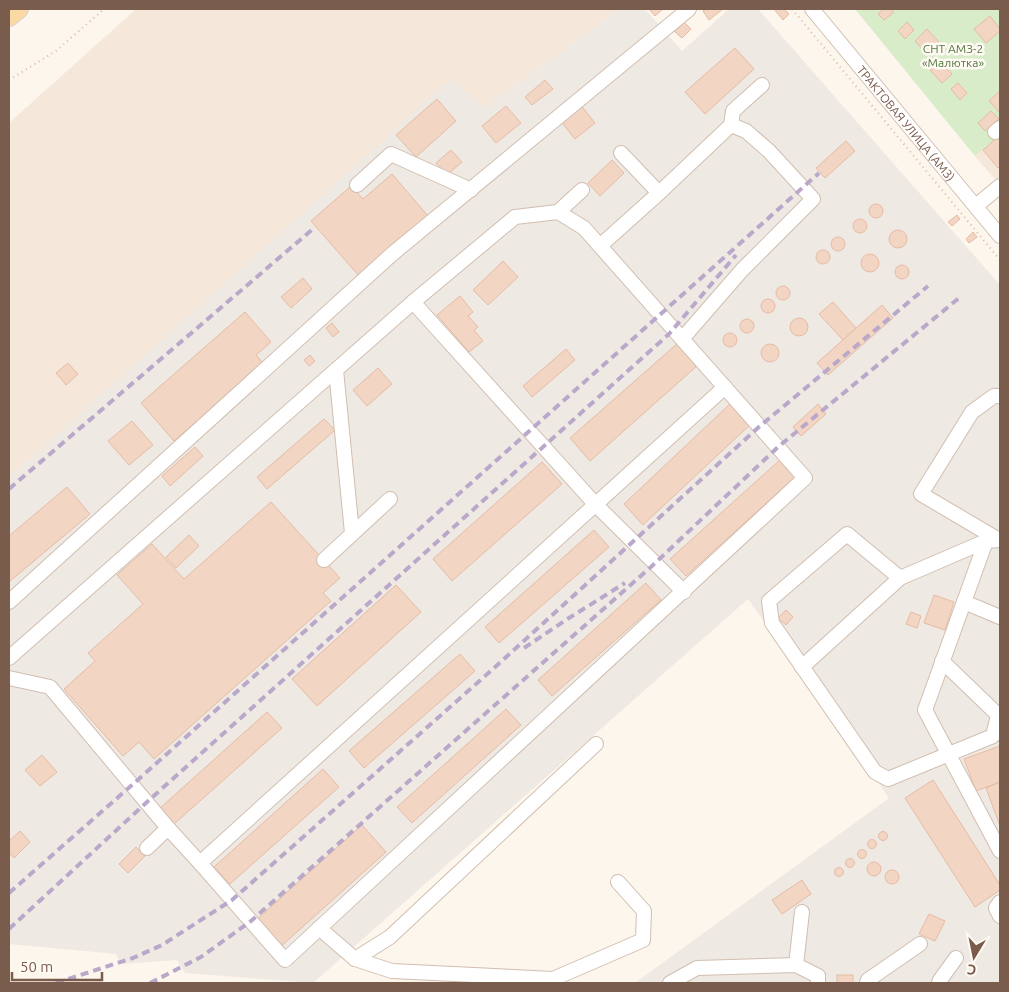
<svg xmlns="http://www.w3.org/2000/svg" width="1009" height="992" viewBox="0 0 1009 992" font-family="Ubuntu,sans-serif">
	<rect width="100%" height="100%" fill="#fdf6ec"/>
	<g fill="#f5e8da">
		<polygon points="136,9 620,9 484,108 451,80 9,478 9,123"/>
		<polygon points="1000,135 1000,185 975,156"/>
	</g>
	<polygon fill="#efe9e4" points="620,9 645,9 682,51 729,9 758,9 1000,285 1000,983 635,983 889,798 748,599 313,983 185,973 177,960 121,964 116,954 9,944 9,478 451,79 484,108"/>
	<polygon fill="#d8ecc9" points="855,9 1000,9 1000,135 975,156"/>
	<g fill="#f3d5c3" stroke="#e6bba3">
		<polygon points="649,9 663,9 655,16"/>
		<polygon points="706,9 723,9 709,20 703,11"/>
		<polygon points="774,9 784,9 789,14 783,20"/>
		<polygon points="884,9 890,9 894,12 884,20 878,14"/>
		<polygon points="990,16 1000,29 1000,31 986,43 974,29"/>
		<polygon points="683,21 691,29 682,38 674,31"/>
		<polygon points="907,22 914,30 905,39 898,31"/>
		<polygon points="927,29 939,42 927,54 915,41"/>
		<polygon points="735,48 754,69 705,114 685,92"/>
		<polygon points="940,61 952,74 942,83 930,70"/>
		<polygon points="545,80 553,89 532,105 525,97"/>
		<polygon points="958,83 967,93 960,100 951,89"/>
		<polygon points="1000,91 1000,113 989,101"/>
		<polygon points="437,99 456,121 416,157 396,135"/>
		<polygon points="579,103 595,123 575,139 559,119"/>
		<polygon points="506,106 521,123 496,143 482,126"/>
		<polygon points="991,111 999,119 985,131 978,123"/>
		<polygon points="1000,135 1000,166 998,168 983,150"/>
		<polygon points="846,141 855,151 825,178 816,168"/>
		<polygon points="451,150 462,162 447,175 436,163"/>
		<polygon points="612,160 624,173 600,196 588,183"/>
		<polygon points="392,174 428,216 359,276 311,221 351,186 363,199"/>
		<circle cx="876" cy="211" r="7"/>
		<polygon points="957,215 960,219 952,226 948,222"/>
		<circle cx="860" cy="226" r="7"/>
		<circle cx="898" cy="239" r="9"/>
		<polygon points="973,232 977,237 969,243 966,239"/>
		<circle cx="838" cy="244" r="7"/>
		<circle cx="823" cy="257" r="7"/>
		<circle cx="870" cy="263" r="9"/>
		<polygon points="503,261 518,277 488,305 473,290"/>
		<circle cx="902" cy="272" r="7"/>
		<polygon points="303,278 312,289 291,308 281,297"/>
		<circle cx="783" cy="293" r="7"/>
		<polygon points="460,296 473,312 468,316 478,327 474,330 483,341 469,352 437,315"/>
		<circle cx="768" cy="306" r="7"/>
		<polygon points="833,302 856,328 843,340 819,314"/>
		<polygon points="882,305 893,318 828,375 817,363"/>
		<polygon points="245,312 271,342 256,355 263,363 174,441 141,403"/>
		<circle cx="799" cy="327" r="9"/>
		<circle cx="747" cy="326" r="7"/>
		<polygon points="332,323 339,332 333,337 326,328"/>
		<circle cx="730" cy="340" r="7"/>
		<polygon points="678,343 698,365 590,461 570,438"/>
		<circle cx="770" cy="353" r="9"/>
		<polygon points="566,349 575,360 532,397 523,386"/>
		<polygon points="310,355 315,361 309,366 304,360"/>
		<polygon points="68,363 78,374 66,385 56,373"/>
		<polygon points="378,368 392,384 367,406 353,390"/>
		<polygon points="733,401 753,422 643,525 624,504"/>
		<polygon points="818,404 826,414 801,436 793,427"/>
		<polygon points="324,419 335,430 267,489 257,477"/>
		<polygon points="132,421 153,445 129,465 108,441"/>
		<polygon points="195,447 203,456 170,486 162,476"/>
		<polygon points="781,459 796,476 686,576 670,559"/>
		<polygon points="542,462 562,484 452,581 433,559"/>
		<polygon points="67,487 90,514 9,582 9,536"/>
		<polygon points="271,502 340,578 323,593 331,601 154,759 139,742 123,756 64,689 95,661 88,653 143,604 117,575 152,544 184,579"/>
		<polygon points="594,530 609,547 499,643 485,627"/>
		<polygon points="189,535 199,546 176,568 166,557"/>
		<polygon points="646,583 661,600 552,696 538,680"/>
		<polygon points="396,585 421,612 317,706 292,679"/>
		<polygon points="934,595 954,602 945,630 924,623"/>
		<polygon points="786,610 793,617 786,625 778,618"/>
		<polygon points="911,612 921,616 917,628 906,624"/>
		<polygon points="460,654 475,671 364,768 349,751"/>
		<polygon points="506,709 521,725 412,823 397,807"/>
		<polygon points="267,712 282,728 173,825 159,809"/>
		<polygon points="1000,746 1000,782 976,791 964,759"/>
		<polygon points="42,755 57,772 40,786 25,770"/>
		<polygon points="323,769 339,787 230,884 214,867"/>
		<polygon points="933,780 1000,885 1000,890 975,907 905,798"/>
		<polygon points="1000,782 1000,826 986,788"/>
		<polygon points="362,825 386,852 279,948 255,921"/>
		<polygon points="20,831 30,842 14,858 9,852 9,841"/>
		<circle cx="883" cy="836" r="4.5"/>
		<circle cx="872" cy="844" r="4.5"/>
		<polygon points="136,847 145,856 128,873 119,864"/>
		<circle cx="862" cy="854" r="4.5"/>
		<circle cx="850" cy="863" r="4.5"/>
		<circle cx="874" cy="869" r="7"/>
		<circle cx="839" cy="872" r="4.5"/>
		<circle cx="892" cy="877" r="7"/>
		<polygon points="802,880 811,894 782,914 772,900"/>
		<polygon points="929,914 945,921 935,941 919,934"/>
		<rect x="837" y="975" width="16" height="8"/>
	</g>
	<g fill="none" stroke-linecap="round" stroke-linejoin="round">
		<defs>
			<g id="minor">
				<path id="s1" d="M812,9L1000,236"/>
				<polyline points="731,125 733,111 762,85"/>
				<polyline points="995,132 1000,128"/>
				<polyline points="621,153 659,193"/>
				<polyline points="357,185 391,154 471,190"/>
				<polyline points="976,206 1000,186"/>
				<polyline points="558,212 582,190"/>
				<polyline points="601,245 659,193 731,125 746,131 769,151 813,199 742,270 682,339"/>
				<polyline points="413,302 596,505 684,592"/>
				<polyline points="336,370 352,533"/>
				<polyline points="999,540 921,494 972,412 994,396 1000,396"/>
				<polyline points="986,541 925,710 1000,851"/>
				<polyline points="324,560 390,499"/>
				<polyline points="900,578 847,534 769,601 772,623 875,772 888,779 993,736 998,715 942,661"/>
				<polyline points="9,602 391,255 689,9"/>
				<polyline points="964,602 1000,617"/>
				<polyline points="9,658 413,302 515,217 558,212 584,228 805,478 285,960 200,863 168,828 50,687 9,678"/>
				<polyline points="802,667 900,578 986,541 1000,540"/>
				<polyline points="147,848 168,828"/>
				<polyline points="200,863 725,387"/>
				<polyline points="1000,902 996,908 1000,916"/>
				<polyline points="319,928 355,959 392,971 553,979 643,940 644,911 618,882"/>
				<polyline points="355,959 390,937 596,744"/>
				<polyline points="796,965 802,912"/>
				<polyline points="670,983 697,968 796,965 818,976 818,983"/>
				<polyline points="867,983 868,980 920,944"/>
				<polyline points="939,983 940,980 956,958"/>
			</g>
			<polyline id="major" points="9,17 19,9"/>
		</defs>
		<use href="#minor" stroke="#d1beb0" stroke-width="16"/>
		<use href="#major" stroke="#dad1cd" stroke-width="20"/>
		<g stroke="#d9b8a5" stroke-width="2" stroke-dasharray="1 4" stroke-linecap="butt">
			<polyline points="792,9 1000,260"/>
			<polyline points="9,80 56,51 104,9"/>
		</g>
		<use href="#minor" stroke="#fff" stroke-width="14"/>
		<use href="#major" stroke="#fbd9a5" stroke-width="18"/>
		<g stroke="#b9a8c9" stroke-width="4" stroke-dasharray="8 5" stroke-linecap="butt">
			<polyline points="9,489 314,228"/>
			<polyline points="524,648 569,618 625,583"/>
			<polyline points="9,893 132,785 819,173"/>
			<polyline points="9,929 147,802 669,334 736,255"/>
			<polyline points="56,983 133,958 162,945 232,900 493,669 760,426 928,286"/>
			<polyline points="150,983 201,957 251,921 652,566 778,447 959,298"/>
		</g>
	</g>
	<g text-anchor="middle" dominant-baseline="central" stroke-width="5" stroke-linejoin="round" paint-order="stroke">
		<g font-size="12" fill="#537a41" stroke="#fffaf3">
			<text x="953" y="48">СНТ АМЗ-2<tspan x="953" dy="14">«Малютка»</tspan></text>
		</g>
		<g font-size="12" fill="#7a5c4d" stroke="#fffaf3">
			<text stroke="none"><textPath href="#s1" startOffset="148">ТРАКТОВАЯ УЛИЦА (АМЗ)</textPath></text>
		</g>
	</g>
	<rect width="1009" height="992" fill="none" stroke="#7a5c4d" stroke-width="20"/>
	<g transform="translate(974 957) rotate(190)" stroke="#fffaf3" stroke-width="4" paint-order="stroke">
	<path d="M0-4L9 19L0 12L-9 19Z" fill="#7a5c4d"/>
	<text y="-8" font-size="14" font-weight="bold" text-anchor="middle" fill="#7a5c4d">С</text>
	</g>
	<path d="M12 972v8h90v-8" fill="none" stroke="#7a5c4d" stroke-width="2.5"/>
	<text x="20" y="972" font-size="15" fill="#7a5c4d" stroke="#fffaf3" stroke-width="4" paint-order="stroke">50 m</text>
</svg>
